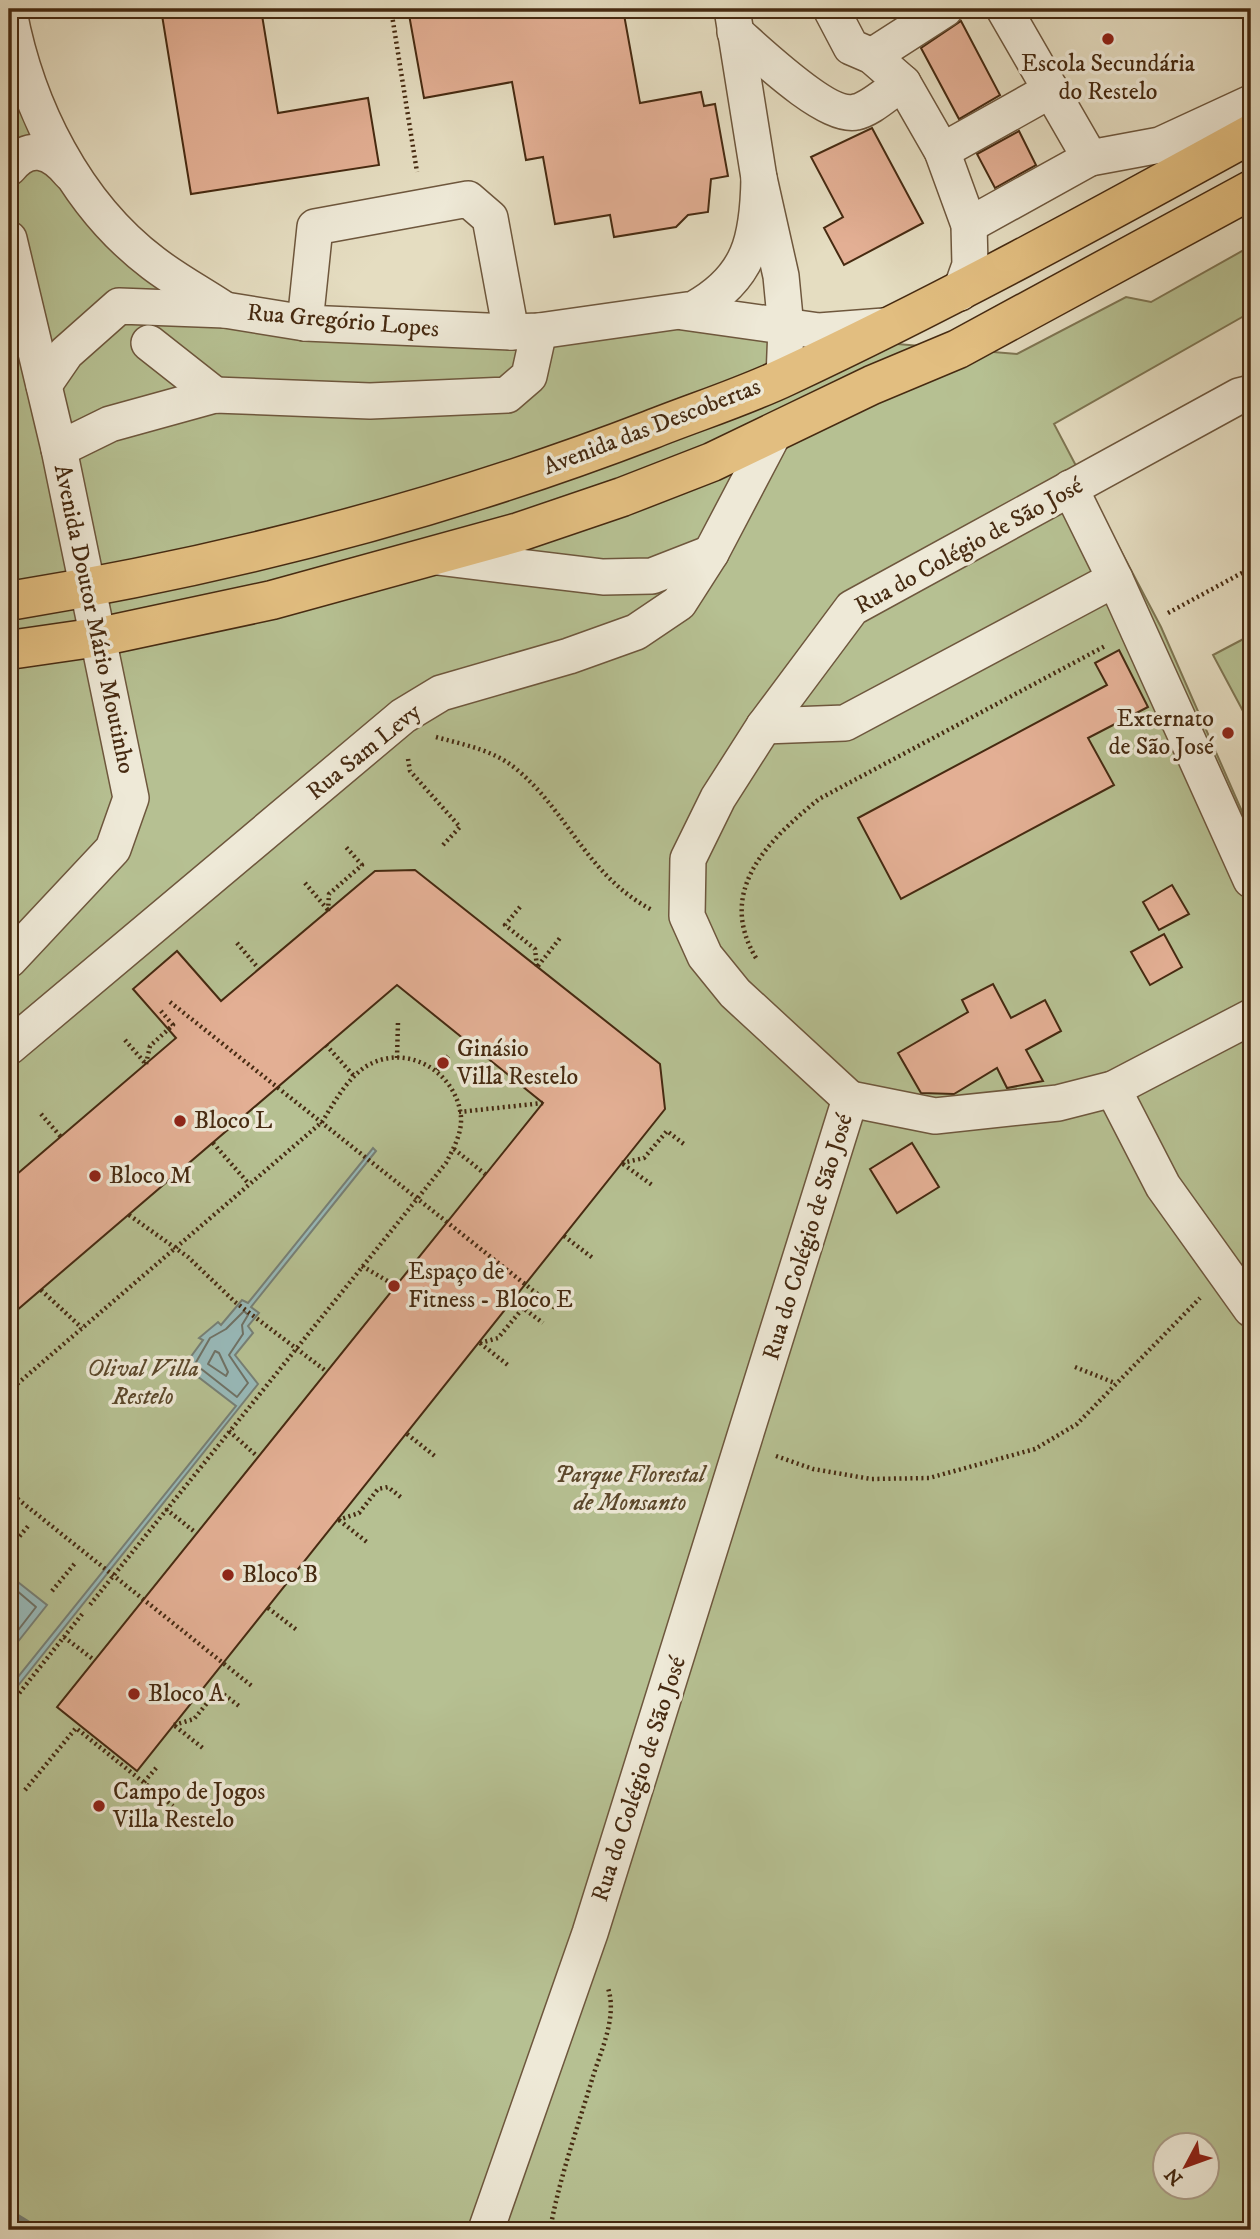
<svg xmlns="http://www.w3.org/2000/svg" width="1260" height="2239" viewBox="0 0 1260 2239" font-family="'IM FELL DW Pica',serif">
	<rect width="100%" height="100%" fill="#e5ddc1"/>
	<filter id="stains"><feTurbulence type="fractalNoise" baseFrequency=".00286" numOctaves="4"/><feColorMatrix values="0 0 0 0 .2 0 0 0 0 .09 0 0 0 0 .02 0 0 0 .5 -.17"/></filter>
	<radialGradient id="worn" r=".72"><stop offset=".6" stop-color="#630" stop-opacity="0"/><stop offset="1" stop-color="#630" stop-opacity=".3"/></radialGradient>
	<g fill="#b6c092" stroke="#7e7552" stroke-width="2" fill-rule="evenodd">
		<path d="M9,26L92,211L260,316L623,321L1017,354L1126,297L1151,302L1251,246V312L1054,424L1161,627L1251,832V2230H9ZM1166,2144H1208V2186H1166Z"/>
		<polygon points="1251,635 1251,726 1213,655"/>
	</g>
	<g fill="#98baba" stroke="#778076" stroke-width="2">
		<polygon points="373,1148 376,1151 251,1307 259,1313 248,1326 253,1333 235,1355 258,1384 9,1697 9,1688 236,1406 184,1366 203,1340 199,1338 218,1322 221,1325 242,1300 248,1303"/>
		<polygon points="9,1575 47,1605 9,1653"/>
	</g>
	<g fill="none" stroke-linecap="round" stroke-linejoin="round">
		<g stroke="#6f7266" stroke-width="2">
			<polygon points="244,1311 248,1315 242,1325 243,1334 229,1355 248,1383 237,1397 195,1364 210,1338 226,1329"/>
			<polygon points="215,1351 219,1353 228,1372 226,1376 208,1364"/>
			<polyline points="9,1584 36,1607 9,1642"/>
		</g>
		<polyline stroke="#778076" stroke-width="10" points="9,2214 35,2230"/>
	</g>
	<g fill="#e3af94" stroke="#462a11" stroke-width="2">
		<polygon points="161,9 261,9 278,113 368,98 379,165 191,194"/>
		<polygon points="408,9 623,9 640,103 701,92 704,106 715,104 728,176 711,179 708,212 688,215 676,227 614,237 610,215 555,224 543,157 526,160 512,82 424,98"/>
		<polygon points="961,21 1000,95 959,119 921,48"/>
		<polygon points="872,128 923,223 844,265 824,228 843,217 811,157"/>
		<polygon points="1019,131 1036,165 995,188 977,154"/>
		<polygon points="1119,650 1148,707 1088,738 1114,785 901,899 858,818 1107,685 1095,663"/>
		<polygon points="415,870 660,1064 665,1109 137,1771 57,1707 543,1103 397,985 9,1317 9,1181 176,1038 133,989 177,951 221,1001 375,871"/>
		<polygon points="1172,885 1189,914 1159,930 1143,902"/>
		<polygon points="1164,934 1182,967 1150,985 1131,952"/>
		<polygon points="993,984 1011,1018 1045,1000 1061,1031 1026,1050 1043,1081 1007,1088 997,1068 954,1094 921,1093 898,1053 968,1012 962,1000"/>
		<polygon points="912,1143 939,1187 897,1213 870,1169"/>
	</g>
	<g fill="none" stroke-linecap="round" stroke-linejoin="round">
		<defs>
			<g id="minor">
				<polyline points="732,9 759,178 781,276 786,328 784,378"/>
				<polyline points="831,9 851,47 872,56 903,83 942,151 969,225 970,265 960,293"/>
				<polyline points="1004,9 1090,158 1160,145 1251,103"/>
				<path d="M9,12C27,107 75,204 153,263C175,280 201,294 225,310"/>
				<path d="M735,32C758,52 827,119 856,112C871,109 889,91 903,83"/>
				<polyline points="872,56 945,9"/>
				<polyline points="942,151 1051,90"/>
				<path d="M9,168C29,143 51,150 70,173"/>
				<polyline points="969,225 1090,158"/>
				<polyline points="9,239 59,449 131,798 113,849 9,960"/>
				<polyline points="683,312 819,331 884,326"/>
				<polyline points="305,323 315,227 468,199 490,218 511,332"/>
				<polyline points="149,343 215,395"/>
				<path d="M44,385L66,353L119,306L225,310L305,323L511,332L539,331L694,309C750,278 758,239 759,178"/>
				<polyline points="59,449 110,424 215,395 370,401 507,395 529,376 539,331"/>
				<polyline points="437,557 603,577 652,576 711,553"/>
				<polyline points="1115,579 1251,880"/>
				<polyline points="764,726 845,723 1115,579 1070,488"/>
				<polyline points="9,1047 403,716 441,693 569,656 636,632 679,603 711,553 773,435"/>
				<polyline points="1113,1089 1163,1186 1251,1309"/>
				<polyline points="850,1099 735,993 705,956 687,916 688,859 718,798 764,726 852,608 1239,396 1251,393"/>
				<polyline points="850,1099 935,1116 1058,1103 1113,1089 1251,1017"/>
				<polyline points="486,2230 590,1933 850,1099"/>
			</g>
			<g id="major">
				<path d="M9,601C228,565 442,510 650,430C695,412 743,397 787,376C945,302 1098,218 1251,134"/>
				<polyline points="9,650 99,637 272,600 519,532 622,497 712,462 872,385 958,349 1251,190"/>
			</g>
		</defs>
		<use href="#minor" stroke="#6e573d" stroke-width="38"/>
		<use href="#major" stroke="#462a11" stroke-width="41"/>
		<g stroke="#462a11" stroke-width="4.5" stroke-dasharray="2 3.5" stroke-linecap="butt">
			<polyline points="391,9 417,172"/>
			<polyline points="1168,613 1251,568"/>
			<path d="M436,737C464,745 491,749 515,768C568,811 586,875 652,910"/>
			<polyline points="408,759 410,771 460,827 443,845"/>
			<polyline points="305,883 328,910"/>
			<polyline points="520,907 505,925 535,949 537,967"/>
			<polyline points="328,911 329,894 362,865 346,847"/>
			<polyline points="237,943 259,969"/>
			<path d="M756,958C716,891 767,841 819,799L1107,645"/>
			<polyline points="538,966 560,938"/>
			<polyline points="170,1002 555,1308"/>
			<polyline points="125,1040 145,1063"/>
			<polyline points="326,1045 354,1076"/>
			<polyline points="397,1058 398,1022"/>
			<polyline points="146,1064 150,1046 173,1025 160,1010"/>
			<polyline points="437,1070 448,1056"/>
			<polyline points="459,1112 543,1103"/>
			<polyline points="41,1114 61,1137"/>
			<polyline points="213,1143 249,1184"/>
			<polyline points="454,1149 485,1174"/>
			<polyline points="622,1163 644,1158 667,1131 685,1145"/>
			<polyline points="623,1164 652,1185"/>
			<polyline points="129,1215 188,1257 235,1302 326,1371"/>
			<polyline points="564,1236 594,1259"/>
			<polyline points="362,1266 396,1286"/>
			<polyline points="41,1290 82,1328"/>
			<polyline points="480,1343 498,1338 523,1308 543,1323"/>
			<polyline points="480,1343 509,1366"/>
			<polyline points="1075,1367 1115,1383"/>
			<path d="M9,1391L322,1122C334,1103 346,1080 365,1067C406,1041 457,1072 461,1117C462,1134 453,1149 446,1163L89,1606"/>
			<polyline points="229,1431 258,1457"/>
			<polyline points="407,1434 436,1457"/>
			<polyline points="776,1456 813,1469 871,1479 929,1478 1035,1449 1077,1424 1200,1298"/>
			<polyline points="9,1492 253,1687"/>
			<polyline points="166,1509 196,1533"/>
			<polyline points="338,1520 359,1513 378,1489 388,1487 403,1499"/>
			<polyline points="339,1520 368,1543"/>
			<polyline points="9,1549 29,1525"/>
			<polyline points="52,1591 76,1562"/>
			<polyline points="268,1608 298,1631"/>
			<polyline points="64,1637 94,1660"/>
			<polyline points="9,1706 83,1613"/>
			<polyline points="174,1725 194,1719 218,1690 239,1706"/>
			<polyline points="175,1726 204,1749"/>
			<polyline points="144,1782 157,1767"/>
			<polyline points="25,1790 76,1728 173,1806"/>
			<path d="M550,2230C559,2180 576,2132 591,2083C599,2054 618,2019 608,1988"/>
		</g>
		<use href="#minor" stroke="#eee9d7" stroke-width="35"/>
		<use href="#major" stroke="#e2be80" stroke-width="38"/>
	</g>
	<g fill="#8f2418" stroke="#eee9d7" stroke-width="2.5">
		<circle cx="1108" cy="39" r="7"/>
		<circle cx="1228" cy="733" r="7"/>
		<circle cx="443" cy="1063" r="7"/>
		<circle cx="180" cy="1121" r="7"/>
		<circle cx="95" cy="1176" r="7"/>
		<circle cx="394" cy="1286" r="7"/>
		<circle cx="228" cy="1575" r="7"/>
		<circle cx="134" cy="1694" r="7"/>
		<circle cx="99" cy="1806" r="7"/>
	</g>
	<g text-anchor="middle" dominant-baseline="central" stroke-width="7" stroke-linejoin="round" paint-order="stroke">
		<g font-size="24" fill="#462a11" stroke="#eee9d7" text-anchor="start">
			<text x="1108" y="64" text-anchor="middle">Escola Secundária<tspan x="1108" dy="28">do Restelo</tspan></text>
			<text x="1214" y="719" text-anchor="end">Externato<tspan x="1214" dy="28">de São José</tspan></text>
			<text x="457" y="1049">Ginásio<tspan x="457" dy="28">Villa Restelo</tspan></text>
			<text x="194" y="1121">Bloco L</text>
			<text x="109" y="1176">Bloco M</text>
			<text x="408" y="1272">Espaço de<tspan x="408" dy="28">Fitness - Bloco E</tspan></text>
			<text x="242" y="1575">Bloco B</text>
			<text x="148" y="1694">Bloco A</text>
			<text x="113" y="1792">Campo de Jogos<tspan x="113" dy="28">Villa Restelo</tspan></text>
		</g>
		<g font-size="24" fill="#462a11" stroke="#eee9d7">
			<text transform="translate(343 321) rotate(5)">Rua Gregório Lopes</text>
			<text transform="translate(652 427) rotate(-21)">Avenida das Descobertas</text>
			<text transform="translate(969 546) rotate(-29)">Rua do Colégio de São José</text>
			<text transform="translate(94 619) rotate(78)">Avenida Doutor Mário Moutinho</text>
			<text transform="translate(364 752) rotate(-39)">Rua Sam Levy</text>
			<text transform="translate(808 1237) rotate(-73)">Rua do Colégio de São José</text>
			<text transform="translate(639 1779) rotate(-72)">Rua do Colégio de São José</text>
		</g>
		<g font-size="24" font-style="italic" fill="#5c482b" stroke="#eee9d7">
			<text x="143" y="1369">Olival Villa<tspan x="143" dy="28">Restelo</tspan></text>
			<text x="630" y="1475">Parque Florestal<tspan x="630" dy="28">de Monsanto</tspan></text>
		</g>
	</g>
	<rect width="1260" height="2239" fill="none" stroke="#e5ddc1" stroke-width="35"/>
	<rect x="10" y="10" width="1239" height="2218" fill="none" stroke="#462a11" stroke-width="3.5"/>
	<rect x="18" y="18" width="1225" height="2204" fill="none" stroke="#462a11" stroke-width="2"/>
	<g transform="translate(1186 2166) rotate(229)"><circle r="33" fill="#eee9d7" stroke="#ab9d88" stroke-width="2"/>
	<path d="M0-5L12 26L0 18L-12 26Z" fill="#8f2418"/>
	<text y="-10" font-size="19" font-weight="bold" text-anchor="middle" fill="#462a11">N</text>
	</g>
	<rect width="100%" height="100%" filter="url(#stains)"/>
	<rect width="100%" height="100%" fill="url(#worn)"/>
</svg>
